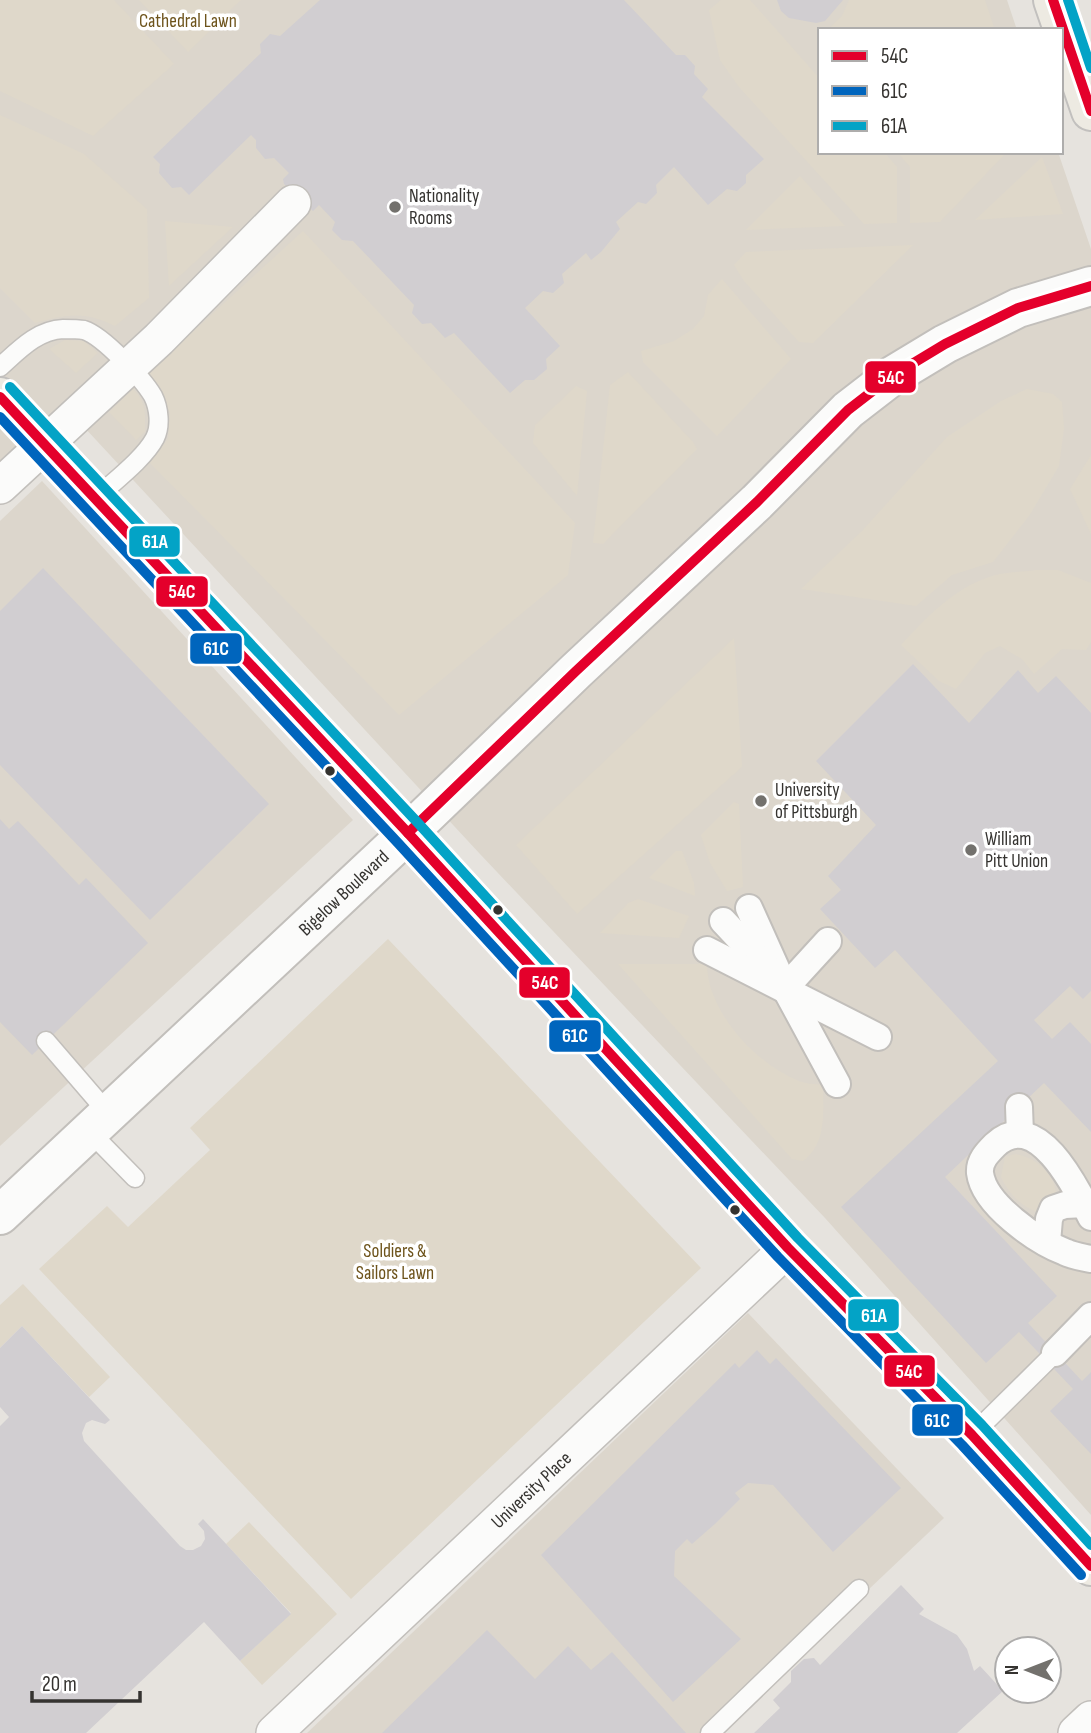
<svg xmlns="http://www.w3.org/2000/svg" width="1091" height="1733" viewBox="0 0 1091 1733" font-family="'Sofia Sans Condensed',sans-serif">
	<rect width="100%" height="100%" fill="#e6e3de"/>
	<g fill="#dcd6cc">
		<polygon points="0,0 1007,0 1017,30 820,30 820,152 1058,152 1091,249 1091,1515 825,1218 480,854 71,413 0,477"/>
		<polygon points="42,481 353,820 0,1146 0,521"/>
		<polygon points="748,1313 944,1518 717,1733 307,1733"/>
	</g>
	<g fill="#dfd8ca">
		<polygon points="0,0 114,0 174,64 93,136 0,91"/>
		<polygon points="139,0 241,0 188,52"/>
		<polygon points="721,0 750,0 820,79 820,152 884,152 897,167 897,223 864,224 739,87 720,60 709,10"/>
		<polygon points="849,0 985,0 995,30 827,30 842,16"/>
		<path d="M0,115L84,154L147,209L149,298L115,326C85,311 67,314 35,323L0,288Z"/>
		<polygon points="897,152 1007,152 940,222 910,223 910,167"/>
		<polygon points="1042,157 1063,214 975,220"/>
		<polygon points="800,176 845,226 746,230"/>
		<polygon points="165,221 233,227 169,286"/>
		<polygon points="303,231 575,523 568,575 399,715 149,462 168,439 170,413 149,372"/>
		<polygon points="913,245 813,343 799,342 744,281 734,265 746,252"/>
		<polygon points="722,279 791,359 717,436 643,362 641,351 674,341 693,329 704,316 708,295"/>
		<polygon points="65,340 84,341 98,353 76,373 49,349"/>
		<polygon points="628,372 693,442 697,449 603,544 593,543 610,385"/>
		<polygon points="576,386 587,391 577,496 533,443 535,425"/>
		<path d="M133,389C147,404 145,412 145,432L136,440L109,412Z"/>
		<polygon points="1027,389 1053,394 1062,402 1064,429 1059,466 1029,516 993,562 952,575 916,606 801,589 862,531 947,437 1001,401"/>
		<polygon points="1091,455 1091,534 1070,489"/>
		<path d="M1036,570H1058L1091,583V642L1086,650L1062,649L1034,674L1022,659L1000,646L985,653L956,689L939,681L901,645C928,616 954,588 992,576C1006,572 1022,572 1036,570Z"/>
		<polygon points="734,638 742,767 577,914 516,845"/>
		<polygon points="734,802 739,804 743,887 727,891 710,863 701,835"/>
		<polygon points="676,851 682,851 694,883 695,896 649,878"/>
		<polygon points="638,899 689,916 679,938 600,933 628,903"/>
		<polygon points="388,939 701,1268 351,1599 39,1269 107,1206 128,1227 210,1150 190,1128"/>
		<path d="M618,964H707C707,1011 755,1063 797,1080C804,1084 815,1084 823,1085C823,1113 827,1143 803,1161L792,1159Z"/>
		<path d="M1015,1154C1037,1157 1058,1177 1056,1199L1038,1212C1021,1207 1008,1193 1001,1177L1005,1157Z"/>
		<polygon points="23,1284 110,1377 89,1397 22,1326 0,1348 0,1305"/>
		<polygon points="249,1522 337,1614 262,1685 240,1661 291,1613 226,1544"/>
	</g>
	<g fill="#d1ced1">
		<polygon points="320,0 624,0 676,55 685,55 695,66 694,74 708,89 702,97 764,159 746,175 746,183 737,191 727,189 708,205 674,167 656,185 657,193 646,204 638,202 616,222 620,229 601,252 591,260 586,253 562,274 564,283 553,293 543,291 525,308 560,346 546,359 547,369 534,380 525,380 510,393 454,333 445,338 431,323 422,324 412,313 414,305 353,241 342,240 332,230 335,222 319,205 313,211 284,184 283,179 289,173 274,158 265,159 256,148 256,140 251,135 189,195 181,187 172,188 159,173 160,164 153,157 261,53 260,44 270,34 280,36"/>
		<polygon points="777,0 843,0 825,21 816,23 789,18 781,11"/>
		<polygon points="43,568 269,804 150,920 0,765 0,611"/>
		<polygon points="913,664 969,723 1018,670 1038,693 1056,676 1091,713 1091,991 1083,999 1070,986 1034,1020 1052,1039 1070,1022 1091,1044 1091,1132 1044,1083 945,1177 1057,1296 1028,1323 1082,1381 1091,1372 1091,1454 1050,1411 1073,1389 1019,1332 986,1363 841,1207 998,1061 895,950 875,968 820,909 841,890 828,876 876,825 816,761"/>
		<polygon points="0,819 9,829 18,821 79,885 86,878 148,943 32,1055 0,1022"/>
		<polygon points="22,1326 110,1420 105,1424 92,1420 86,1423 82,1433 84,1441 180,1546 186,1550 193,1550 201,1546 205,1539 204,1531 198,1524 203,1519 291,1614 240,1661 204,1622 86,1733 0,1733 0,1426 9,1417 0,1407 0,1348"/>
		<polygon points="757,1350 770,1364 776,1358 901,1488 833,1552 773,1485 748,1483 735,1493 740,1499 716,1523 692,1544 687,1539 675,1551 674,1576 741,1639 673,1702 541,1555 735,1363 739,1368"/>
		<polygon points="901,1585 924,1609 919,1614 957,1635 967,1649 974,1671 980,1666 1003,1691 957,1733 754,1733 780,1708 773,1700 791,1682 791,1671 804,1659 814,1658 820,1665"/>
		<polygon points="487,1630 535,1679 568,1646 591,1670 612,1652 686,1733 382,1733"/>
	</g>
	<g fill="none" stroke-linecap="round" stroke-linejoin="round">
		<defs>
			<g id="service">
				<path d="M0,367C18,351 37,330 63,329C69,329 78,329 84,330C103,336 143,379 153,396C159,408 161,426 155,438C144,459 113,482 95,499"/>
				<polyline points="46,1041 108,1113"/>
				<polyline points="89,1131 135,1178"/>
				<polyline points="972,1435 1055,1353"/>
				<polyline points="710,1733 859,1589"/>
			</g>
			<g id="pedestrian">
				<polyline points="749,908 785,988 837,1084"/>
				<polyline points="723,921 770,971"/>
				<polyline points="707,950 878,1037"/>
				<polyline points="785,988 828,941"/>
				<polyline points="1019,1107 1020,1134"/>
				<path d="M1091,1217C1076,1187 1036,1106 995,1145C987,1153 979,1161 980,1173C984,1205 1037,1241 1065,1252C1073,1256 1082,1257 1091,1259"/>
				<polyline points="1047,1242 1049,1219 1053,1209 1065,1205 1085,1204"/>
				<polyline points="1055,1353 1091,1316"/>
			</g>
			<g id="minor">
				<polyline points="0,486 159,339 293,203"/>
				<path id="s1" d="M274,1733L788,1248"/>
				<polyline points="1076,1733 1091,1719"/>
			</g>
			<g id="secondary">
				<path id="s2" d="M0,1215L408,833L576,671L757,502L848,410L892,376L945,344L1018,308L1091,286"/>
			</g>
			<g id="trunk">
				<polyline points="1053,0 1091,111"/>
				<polyline points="0,397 408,833 788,1248 972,1435 1091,1566"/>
			</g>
		</defs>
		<use href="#service" stroke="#c2bfbb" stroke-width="21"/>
		<use href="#pedestrian" stroke="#c2bfbb" stroke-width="30"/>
		<use href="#minor" stroke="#c2bfbb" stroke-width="38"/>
		<use href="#secondary" stroke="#c2bfbb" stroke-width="42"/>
		<use href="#trunk" stroke="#c2c0be" stroke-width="42"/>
		<use href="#service" stroke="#fbfbfa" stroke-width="18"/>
		<use href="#pedestrian" stroke="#fbfbfa" stroke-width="26"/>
		<use href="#minor" stroke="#fbfbfa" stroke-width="35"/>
		<use href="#secondary" stroke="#fbfbfa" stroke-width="38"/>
		<use href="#trunk" stroke="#edeae2" stroke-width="38"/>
		<defs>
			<g id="bus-1">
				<polyline points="1053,0 1091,111"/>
				<polyline points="0,397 408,833 788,1248 972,1435 1091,1566"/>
				<polyline points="408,833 576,671 757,502 848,410 892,376 945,344 1018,308 1091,286"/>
			</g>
			<polyline id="bus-2" points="0,417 398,843 778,1257 962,1445 1081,1575"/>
			<g id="bus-3">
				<polyline points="1068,0 1091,68"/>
				<polyline points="10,387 418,823 798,1238 982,1425 1091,1545"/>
			</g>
		</defs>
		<use href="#bus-1" stroke="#fff" stroke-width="16"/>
		<use href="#bus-2" stroke="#fff" stroke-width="16"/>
		<use href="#bus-3" stroke="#fff" stroke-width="16"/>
		<use href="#bus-1" stroke="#e4002b" stroke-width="10"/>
		<use href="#bus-2" stroke="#0065bd" stroke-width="10"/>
		<use href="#bus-3" stroke="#03a3c6" stroke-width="10"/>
	</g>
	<g fill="#73716d" stroke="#fff" stroke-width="2.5">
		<circle cx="395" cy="207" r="7"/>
		<circle cx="761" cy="801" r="7"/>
		<circle cx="971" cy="850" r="7"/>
	</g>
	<g fill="#353330" stroke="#fff" stroke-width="2.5">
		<circle cx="330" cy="771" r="6"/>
		<circle cx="498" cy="910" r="6"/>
		<circle cx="735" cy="1210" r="6"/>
	</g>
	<g text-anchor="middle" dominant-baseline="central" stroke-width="7" stroke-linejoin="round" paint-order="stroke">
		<g font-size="19" fill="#6d531b" stroke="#fff">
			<text x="188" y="21">Cathedral Lawn</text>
			<text x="395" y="1251">Soldiers &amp;<tspan x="395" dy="22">Sailors Lawn</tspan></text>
		</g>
		<g font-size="19" fill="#353330" stroke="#fff" text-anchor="start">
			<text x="409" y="196">Nationality<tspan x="409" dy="22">Rooms</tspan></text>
			<text x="775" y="790">University<tspan x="775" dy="22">of Pittsburgh</tspan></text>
			<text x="985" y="839">William<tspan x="985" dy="22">Pitt Union</tspan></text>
		</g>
		<g font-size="19" fill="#353330" stroke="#fff">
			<text stroke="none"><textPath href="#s2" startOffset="471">Bigelow Boulevard</textPath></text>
			<text stroke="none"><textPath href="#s1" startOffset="354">University Place</textPath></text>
		</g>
	</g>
	<g stroke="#fff" stroke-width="2.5">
		<rect x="864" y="360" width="53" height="34" rx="7" fill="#e4002b"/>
		<rect x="128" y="525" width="53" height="33" rx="7" fill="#03a3c6"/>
		<rect x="155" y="575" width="54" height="33" rx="7" fill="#e4002b"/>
		<rect x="189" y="632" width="54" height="33" rx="7" fill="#0065bd"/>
		<rect x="518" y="966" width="53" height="33" rx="7" fill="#e4002b"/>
		<rect x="548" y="1019" width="54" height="34" rx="7" fill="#0065bd"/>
		<rect x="847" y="1298" width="53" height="34" rx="7" fill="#03a3c6"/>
		<rect x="883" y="1354" width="53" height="34" rx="7" fill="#e4002b"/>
		<rect x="911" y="1403" width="53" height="34" rx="7" fill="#0065bd"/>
	</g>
	<g font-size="19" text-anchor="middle" font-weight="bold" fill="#fff">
		<text x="891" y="384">54C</text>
		<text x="155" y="548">61A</text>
		<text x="182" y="598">54C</text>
		<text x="216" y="655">61C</text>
		<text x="545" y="989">54C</text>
		<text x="575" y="1042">61C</text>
		<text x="874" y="1322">61A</text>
		<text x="909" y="1378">54C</text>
		<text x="937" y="1427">61C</text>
	</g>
	<rect x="818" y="28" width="245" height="126" fill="#ffffff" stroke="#aeadac" stroke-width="2"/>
	<rect x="832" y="51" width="35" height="10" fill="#e4002b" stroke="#aeadac" stroke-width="2"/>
	<text x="881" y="63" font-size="21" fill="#353330">54C</text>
	<rect x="832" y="86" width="35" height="10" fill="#0065bd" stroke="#aeadac" stroke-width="2"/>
	<text x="881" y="98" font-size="21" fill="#353330">61C</text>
	<rect x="832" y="121" width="35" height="10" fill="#03a3c6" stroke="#aeadac" stroke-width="2"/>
	<text x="881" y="133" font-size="21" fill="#353330">61A</text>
	<g transform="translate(1028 1670) rotate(270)"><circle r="33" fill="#ffffff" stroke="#aeadac" stroke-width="2"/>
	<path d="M0-5L12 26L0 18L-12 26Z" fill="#73716d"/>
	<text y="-10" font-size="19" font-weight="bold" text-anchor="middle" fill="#353330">N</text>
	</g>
	<path d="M32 1691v10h108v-10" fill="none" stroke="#353330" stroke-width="3.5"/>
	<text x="42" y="1691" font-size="21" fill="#353330" stroke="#ffffff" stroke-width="5" paint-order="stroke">20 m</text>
</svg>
